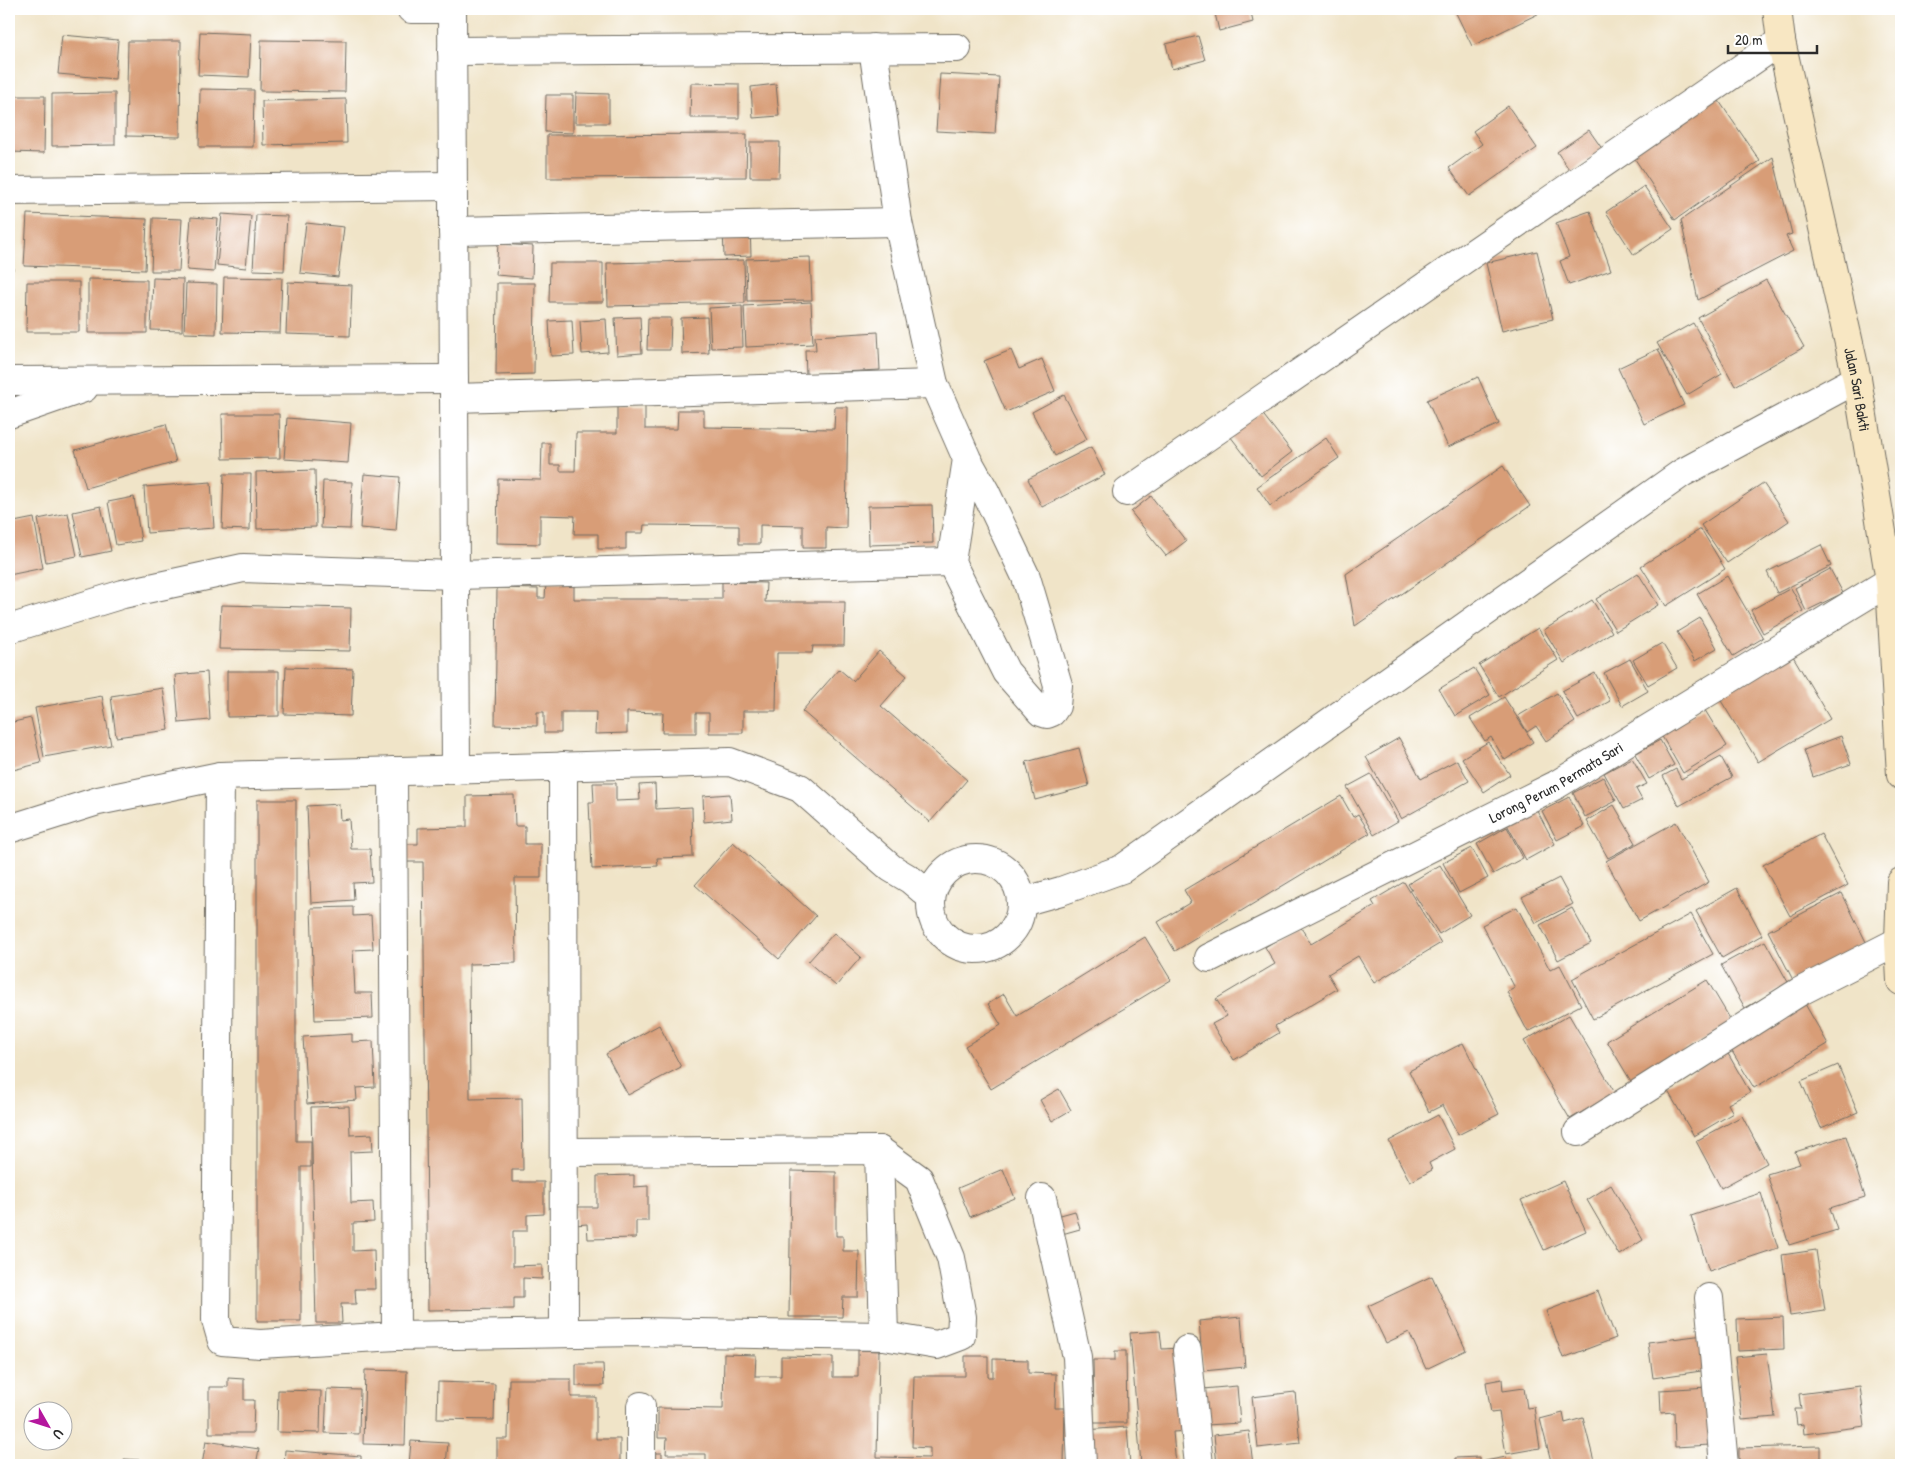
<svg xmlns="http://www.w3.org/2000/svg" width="1910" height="1474" viewBox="0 0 1910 1474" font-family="'Patrick Hand',sans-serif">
	<rect width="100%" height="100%" fill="#fff"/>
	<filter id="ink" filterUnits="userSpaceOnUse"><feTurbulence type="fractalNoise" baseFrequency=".02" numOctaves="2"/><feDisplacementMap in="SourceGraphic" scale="10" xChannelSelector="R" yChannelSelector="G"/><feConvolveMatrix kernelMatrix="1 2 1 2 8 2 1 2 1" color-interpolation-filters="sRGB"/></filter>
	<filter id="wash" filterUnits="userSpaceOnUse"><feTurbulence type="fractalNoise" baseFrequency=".0096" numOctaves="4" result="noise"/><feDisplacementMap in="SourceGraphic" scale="20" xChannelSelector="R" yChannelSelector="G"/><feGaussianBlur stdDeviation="1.12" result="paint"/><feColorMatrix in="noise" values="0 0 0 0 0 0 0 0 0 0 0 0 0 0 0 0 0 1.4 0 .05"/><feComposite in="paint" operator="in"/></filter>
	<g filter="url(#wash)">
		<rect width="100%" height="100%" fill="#f0e4c8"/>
		<g id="blocks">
			<g fill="#d89d77">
				<polygon points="1214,9 1250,9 1253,22 1219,31"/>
				<polygon points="1454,9 1548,9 1472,46"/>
				<polygon points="200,32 251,34 249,77 198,75"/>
				<polygon points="62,35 118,40 115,79 58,74"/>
				<polygon points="1198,36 1205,60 1172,69 1166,44"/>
				<polygon points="261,40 346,41 345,92 260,91"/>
				<polygon points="128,41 181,41 180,137 126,136"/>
				<polygon points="940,74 999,77 995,134 936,131"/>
				<polygon points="691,83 739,84 739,118 690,118"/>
				<polygon points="776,84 779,116 753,118 751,87"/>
				<polygon points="200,89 254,90 253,147 199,147"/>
				<polygon points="115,93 115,145 52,146 52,94"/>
				<polygon points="576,93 609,94 609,123 575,123"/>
				<polygon points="546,95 573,95 573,133 545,132"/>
				<polygon points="1715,95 1760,161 1675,220 1631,153"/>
				<polygon points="9,96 45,96 44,153 9,152"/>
				<polygon points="346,99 347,143 263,145 262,101"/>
				<polygon points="1508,106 1537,148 1469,196 1449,168 1482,144 1473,131"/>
				<polygon points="1589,130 1603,150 1571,172 1557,152"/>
				<polygon points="747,134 746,177 547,178 547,135"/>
				<polygon points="750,142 780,142 779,177 750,177"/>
				<polygon points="1773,157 1792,234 1786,236 1793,251 1698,300 1681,220"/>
				<polygon points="1644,186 1673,229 1634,255 1606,212"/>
				<polygon points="1590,211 1611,270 1569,285 1560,261 1569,257 1556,223"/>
				<polygon points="27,214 147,219 145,270 24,266"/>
				<polygon points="222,214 251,216 246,268 217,265"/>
				<polygon points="256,215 287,216 284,271 253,270"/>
				<polygon points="191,217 218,219 214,272 187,270"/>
				<polygon points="153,218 182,219 179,271 151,271"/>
				<polygon points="9,222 12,222 13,270 9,270"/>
				<polygon points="306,223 344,227 338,277 300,273"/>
				<polygon points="750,226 751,256 724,257 723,227"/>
				<polygon points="498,244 533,246 532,278 496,275"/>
				<polygon points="1537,251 1553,319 1502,331 1486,263"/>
				<polygon points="810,257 812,300 747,301 746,259"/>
				<polygon points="744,260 745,303 608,306 607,263"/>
				<polygon points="550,263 603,263 603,302 549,302"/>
				<polygon points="224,277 282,278 280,333 222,332"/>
				<polygon points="153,278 183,279 182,331 151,330"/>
				<polygon points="88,279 147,280 147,333 88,333"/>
				<polygon points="1766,280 1804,347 1735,386 1698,318"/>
				<polygon points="27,282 79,282 79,332 26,332"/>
				<polygon points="288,282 352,285 350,336 286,334"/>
				<polygon points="186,283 217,284 216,334 184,333"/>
				<polygon points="497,283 535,283 534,374 496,375"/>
				<polygon points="811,302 813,344 746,347 744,306"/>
				<polygon points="742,306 743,347 711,348 709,308"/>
				<polygon points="640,317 642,353 617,355 615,318"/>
				<polygon points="707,317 709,353 682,354 681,318"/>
				<polygon points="648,318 671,318 670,350 647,350"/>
				<polygon points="606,319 608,352 582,354 580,321"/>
				<polygon points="572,320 574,355 551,356 549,321"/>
				<polygon points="1693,323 1722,374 1687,395 1657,343"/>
				<polygon points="878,332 880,370 806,374 805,350 816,350 815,336"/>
				<polygon points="1658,349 1684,405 1644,424 1618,368"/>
				<polygon points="1011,350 1019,369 1042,359 1055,391 1006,412 984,361"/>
				<polygon points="1478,377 1499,424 1448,447 1427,400"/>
				<polygon points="1064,395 1087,439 1055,456 1032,412"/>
				<polygon points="617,406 645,406 645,429 677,429 678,410 704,410 704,427 834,429 835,407 848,407 846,528 826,527 826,548 803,548 803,526 760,525 760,544 739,544 739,526 644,525 643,533 626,533 626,549 598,549 598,534 574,534 575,516 540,515 540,544 497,543 498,479 541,480 542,443 550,443 550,465 560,465 560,471 575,471 576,433 617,433"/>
				<polygon points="1261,412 1292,452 1261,476 1230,436"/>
				<polygon points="222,414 279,414 280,458 223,459"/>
				<polygon points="287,418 351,423 348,463 284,459"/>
				<polygon points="166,424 176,462 86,488 75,450"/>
				<polygon points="1326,438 1339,458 1270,506 1257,487"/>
				<polygon points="1091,447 1105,475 1042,507 1028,479"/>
				<polygon points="1503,466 1530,506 1355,626 1346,574"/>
				<polygon points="315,470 316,527 257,529 256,472"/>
				<polygon points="224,474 251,474 250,530 222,529"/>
				<polygon points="364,474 400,477 396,531 360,528"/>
				<polygon points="323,481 352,482 350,529 321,528"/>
				<polygon points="211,482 214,528 147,533 144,487"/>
				<polygon points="1763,483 1789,521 1727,563 1701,525"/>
				<polygon points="1151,496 1186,541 1166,556 1131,512"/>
				<polygon points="134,497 141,541 116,545 108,502"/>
				<polygon points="932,505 933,543 869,545 868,506"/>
				<polygon points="101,506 111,551 82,557 73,512"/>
				<polygon points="68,513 77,556 46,562 38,519"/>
				<polygon points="34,518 43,568 9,575 9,523"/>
				<polygon points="1701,529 1725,569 1666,606 1641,566"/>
				<polygon points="1821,545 1831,566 1777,593 1767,572"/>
				<polygon points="1830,569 1843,593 1806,611 1795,588"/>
				<polygon points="1638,573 1658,605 1616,631 1596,599"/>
				<polygon points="1727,576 1763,638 1733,656 1697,594"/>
				<polygon points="546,582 574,582 574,599 722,599 722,582 766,583 765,602 845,602 844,646 813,646 812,653 777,653 776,711 743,711 743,733 709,733 709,713 696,713 696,733 662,733 663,713 627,712 627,733 595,734 596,712 561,712 561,733 544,733 544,712 537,712 537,726 495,725 497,588 538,589 538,598 545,598"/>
				<polygon points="1791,588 1803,611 1763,633 1751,610"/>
				<polygon points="1592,600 1612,632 1564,663 1544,630"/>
				<polygon points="221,605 351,608 350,651 219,649"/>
				<polygon points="1700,618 1717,648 1695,661 1677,632"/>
				<polygon points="1538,628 1558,660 1499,697 1479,665"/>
				<polygon points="1662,643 1677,668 1648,685 1633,660"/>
				<polygon points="879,651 907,676 881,706 967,780 930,822 802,711 839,669 853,681"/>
				<polygon points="1790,651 1830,719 1758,762 1717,694"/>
				<polygon points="1630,659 1648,691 1622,706 1604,673"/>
				<polygon points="286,667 353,669 351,716 284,714"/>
				<polygon points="1474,668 1490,695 1455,716 1439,689"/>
				<polygon points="227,671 279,671 279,716 227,717"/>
				<polygon points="207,672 210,720 179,723 175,675"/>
				<polygon points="1595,673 1610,701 1578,719 1562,691"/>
				<polygon points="163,688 169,730 116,737 111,696"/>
				<polygon points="1557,693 1575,722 1546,741 1536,726 1527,732 1518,716"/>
				<polygon points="102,696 111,745 44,757 35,708"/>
				<polygon points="1504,697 1533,742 1505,760 1491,737 1485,741 1470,718"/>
				<polygon points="1703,707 1727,746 1683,773 1660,733"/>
				<polygon points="31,718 41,763 9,771 9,723"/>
				<polygon points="1841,736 1851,764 1813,777 1804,750"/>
				<polygon points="1399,738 1421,779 1457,760 1469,781 1401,819 1366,757"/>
				<polygon points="1660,740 1674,765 1649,779 1635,754"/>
				<polygon points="1488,742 1510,775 1484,792 1462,758"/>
				<polygon points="1079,748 1089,786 1035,800 1026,762"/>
				<polygon points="1721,757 1732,777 1679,806 1663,776 1676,769 1681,779"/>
				<polygon points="1632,758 1647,784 1636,789 1642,800 1624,809 1604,773"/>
				<polygon points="1371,774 1398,821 1374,835 1347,787"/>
				<polygon points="1603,777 1616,801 1585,817 1573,793"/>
				<polygon points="593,783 616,783 616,801 640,800 639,785 655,784 656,809 692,807 693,857 657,858 658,866 592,869 589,802 594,802"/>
				<polygon points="730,794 732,819 704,822 703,796"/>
				<polygon points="514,795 515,826 525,826 525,844 541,844 541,878 515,878 516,963 469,964 470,1099 522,1098 523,1170 512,1170 512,1182 544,1182 544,1214 527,1215 527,1231 513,1231 513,1266 542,1265 542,1279 523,1278 523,1298 514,1298 514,1309 428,1310 423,862 402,862 402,844 418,844 418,828 467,827 467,796"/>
				<polygon points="1341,796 1353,817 1358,814 1370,833 1175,951 1158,922 1191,902 1184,890"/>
				<polygon points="1569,797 1584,826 1557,840 1542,811"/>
				<polygon points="1531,799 1555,844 1526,860 1502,815"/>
				<polygon points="257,800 296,800 296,1141 311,1141 311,1167 301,1167 301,1321 257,1321"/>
				<polygon points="339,804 340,820 349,819 351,849 370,849 372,882 353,883 354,900 311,903 307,806"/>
				<polygon points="1614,805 1636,843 1608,858 1587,821"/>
				<polygon points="1676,822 1709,882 1639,921 1606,861"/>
				<polygon points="1507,827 1523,858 1493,874 1477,844"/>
				<polygon points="1821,834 1848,885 1790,916 1763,865"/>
				<polygon points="733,842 816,916 779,959 695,885"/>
				<polygon points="1472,848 1488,878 1459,893 1443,863"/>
				<polygon points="1440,865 1470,915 1439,934 1408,884"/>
				<polygon points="1559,878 1573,904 1536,923 1522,897"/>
				<polygon points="1404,882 1441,943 1374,983 1358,956 1328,974 1337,989 1275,1026 1279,1033 1234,1060 1212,1024 1227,1016 1216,999 1275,964 1265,947 1300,926 1311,944 1375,906 1372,901"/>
				<polygon points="1737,888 1762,935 1722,958 1696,911"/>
				<polygon points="1842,893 1866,942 1793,980 1768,931"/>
				<polygon points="353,907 353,916 371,915 373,949 353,950 355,993 372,993 373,1018 315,1020 311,908"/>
				<polygon points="1517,907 1550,970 1560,965 1581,1005 1528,1032 1507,992 1515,988 1482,925"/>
				<polygon points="1572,908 1591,943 1558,960 1540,925"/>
				<polygon points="1691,914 1713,954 1593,1019 1572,979"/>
				<polygon points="834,933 861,957 836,986 808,962"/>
				<polygon points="1145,937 1171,980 991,1089 965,1046 1001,1025 988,1004 1004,994 1017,1016"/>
				<polygon points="1765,941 1789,984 1745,1008 1721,965"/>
				<polygon points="1707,980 1732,1022 1632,1083 1607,1041"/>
				<polygon points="1805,1004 1828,1044 1754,1088 1730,1048"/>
				<polygon points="1569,1015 1615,1093 1570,1119 1524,1041"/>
				<polygon points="659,1025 681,1067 628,1095 606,1054"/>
				<polygon points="352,1034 352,1042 373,1041 375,1087 356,1088 357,1100 307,1104 303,1037"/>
				<polygon points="1463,1043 1499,1114 1458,1135 1443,1105 1429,1112 1409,1071"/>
				<polygon points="1727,1052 1750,1092 1728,1104 1733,1113 1694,1136 1665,1086"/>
				<polygon points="1838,1065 1858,1112 1821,1128 1801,1081"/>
				<polygon points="1059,1089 1071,1110 1052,1121 1040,1100"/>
				<polygon points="349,1106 350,1135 372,1134 373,1151 350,1152 351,1203 373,1202 374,1222 353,1223 353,1251 374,1250 375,1289 355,1289 356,1304 341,1304 342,1323 316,1323 311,1107"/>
				<polygon points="1438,1115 1455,1149 1429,1163 1432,1170 1410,1182 1389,1141"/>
				<polygon points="1742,1116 1767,1163 1721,1188 1696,1141"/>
				<polygon points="1846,1136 1865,1197 1830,1208 1837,1230 1789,1245 1767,1174 1800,1164 1795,1152"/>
				<polygon points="1003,1169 1015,1198 970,1217 958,1188"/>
				<polygon points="791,1171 836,1172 836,1236 843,1236 843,1251 859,1251 858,1297 843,1297 842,1317 789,1317"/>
				<polygon points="634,1175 634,1187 648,1186 648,1221 636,1221 636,1238 588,1239 587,1224 575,1225 575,1207 597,1207 597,1176"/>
				<polygon points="1563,1181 1586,1231 1544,1250 1521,1200"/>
				<polygon points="1611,1185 1643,1240 1619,1255 1587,1200"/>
				<polygon points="1761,1193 1778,1248 1709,1271 1691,1216"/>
				<polygon points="1075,1211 1080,1229 1062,1234 1057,1216"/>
				<polygon points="1816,1250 1825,1311 1790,1316 1782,1255"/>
				<polygon points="1432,1276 1466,1350 1426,1369 1409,1332 1386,1343 1368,1306"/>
				<polygon points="1598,1291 1616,1338 1563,1358 1546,1311"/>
				<polygon points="1241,1317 1245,1367 1203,1371 1199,1321"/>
				<polygon points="1783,1317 1784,1349 1738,1351 1737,1319"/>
				<polygon points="1160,1331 1162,1349 1180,1348 1187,1431 1173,1432 1176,1465 1141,1465 1130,1333"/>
				<polygon points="1704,1335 1708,1370 1653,1378 1648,1342"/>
				<polygon points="858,1350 879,1351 877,1457 930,1458 930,1448 912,1447 914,1376 965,1376 965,1356 988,1356 988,1377 993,1377 993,1359 1028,1360 1028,1373 1056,1374 1055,1408 1065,1408 1064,1465 706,1465 706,1454 666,1454 667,1438 658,1438 658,1408 723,1409 724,1354 756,1355 755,1376 781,1376 781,1356 833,1357 833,1377 858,1377"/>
				<polygon points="1115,1351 1126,1351 1127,1423 1094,1423 1093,1360 1115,1360"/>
				<polygon points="1767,1354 1775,1417 1742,1420 1735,1357"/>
				<polygon points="576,1364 603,1364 604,1386 576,1386"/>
				<polygon points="365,1370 407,1371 405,1445 363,1444"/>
				<polygon points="228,1378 244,1379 244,1400 254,1400 253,1433 209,1433 209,1387 228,1387"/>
				<polygon points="509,1379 571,1379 571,1397 596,1397 596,1439 620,1439 620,1465 497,1465 497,1439 508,1439"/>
				<polygon points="1502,1379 1503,1391 1524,1388 1527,1408 1534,1407 1540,1448 1506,1454 1499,1412 1491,1413 1486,1382"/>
				<polygon points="438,1382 495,1384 494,1420 437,1419"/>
				<polygon points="1237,1386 1240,1423 1206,1425 1203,1389"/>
				<polygon points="1860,1386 1865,1426 1804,1434 1803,1424 1797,1425 1795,1409 1801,1409 1799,1394"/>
				<polygon points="1708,1387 1710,1445 1675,1447 1674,1412 1661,1413 1660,1390"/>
				<polygon points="327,1389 360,1390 359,1434 325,1433"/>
				<polygon points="278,1390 321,1391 320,1433 277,1432"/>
				<polygon points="1295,1392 1300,1443 1258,1448 1252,1397"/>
				<polygon points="1563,1413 1565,1423 1583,1418 1595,1465 1552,1465 1540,1419"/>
				<polygon points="1127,1427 1130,1465 1087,1465 1085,1430"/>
				<polygon points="1249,1431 1253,1465 1217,1465 1214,1435"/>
				<polygon points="206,1441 259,1449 256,1465 202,1465"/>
				<polygon points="411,1441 448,1443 446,1465 409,1465"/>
				<polygon points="1820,1446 1820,1465 1739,1465 1739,1448"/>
				<polygon points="285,1450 361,1456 361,1465 284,1465"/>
				<polygon points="647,1453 662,1453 662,1462 698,1462 698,1465 647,1465"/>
				<polygon points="1479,1457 1479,1465 1455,1465 1455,1458"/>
				<polygon points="1506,1457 1508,1465 1486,1465 1485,1461"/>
				<polygon points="124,1459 175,1462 174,1465 123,1465"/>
				<polygon points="1412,1462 1439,1463 1439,1465 1412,1465"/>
			</g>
		</g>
	</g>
	<g filter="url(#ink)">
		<use href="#blocks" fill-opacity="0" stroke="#706c62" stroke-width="1"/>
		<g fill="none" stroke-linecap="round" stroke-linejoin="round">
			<defs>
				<g id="street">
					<polyline points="411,9 452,9"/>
					<polyline points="452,9 456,770"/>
					<polyline points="873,48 898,222 934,384 967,459 985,491 1026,577 1058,685 1056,706 1052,712 1047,714 1041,712 1006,672 951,562 967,459"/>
					<polyline points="452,51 957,48"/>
					<polyline points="9,191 453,186"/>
					<polyline points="453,231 898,222"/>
					<polyline points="9,381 454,379"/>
					<polyline points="454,398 934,384"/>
					<polyline points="9,414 84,388"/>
					<polyline points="1127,492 1781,41"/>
					<polyline points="9,629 123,594 243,568 455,575 951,562"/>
					<polyline points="563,766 564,1332"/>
					<polyline points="393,771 396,1336"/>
					<polyline points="220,776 216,1320 222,1341 260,1344 396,1336 639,1332 884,1336 937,1345 961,1336 962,1317 951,1258 919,1179 879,1150"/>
					<polyline points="9,829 98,801 220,776 730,762 800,788 891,868 911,880 931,897"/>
					<circle cx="976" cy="904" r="45"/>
					<polyline points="1022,902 1061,891 1122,869 1682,473 1857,379"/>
					<path id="s1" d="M1209,958L1556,785L1890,581"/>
					<polyline points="1578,1132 1799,992 1899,941"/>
					<polyline points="564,1152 879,1150 884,1336"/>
					<polyline points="1042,1198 1077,1357 1082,1465"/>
					<polyline points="1709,1298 1724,1465"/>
					<polyline points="1187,1350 1199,1465"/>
					<polyline points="641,1406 641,1465"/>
				</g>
				<g id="secondary">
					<path id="s2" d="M1777,9L1781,41L1857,379L1890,581L1901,775"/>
					<polyline points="1901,882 1899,941 1901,981"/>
				</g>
			</defs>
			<use href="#street" stroke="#706c62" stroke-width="30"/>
			<use href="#secondary" stroke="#706c62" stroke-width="30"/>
			<use href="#street" stroke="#fff" stroke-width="28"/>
			<use href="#secondary" stroke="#f8e7c3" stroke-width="28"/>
		</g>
	</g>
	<g text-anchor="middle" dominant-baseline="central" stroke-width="5" stroke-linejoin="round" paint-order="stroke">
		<g font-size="15" fill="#2b2b2b" stroke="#fff">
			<text stroke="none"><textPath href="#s2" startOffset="389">Jalan Sari Bakti</textPath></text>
			<text stroke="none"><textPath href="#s1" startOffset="389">Lorong Perum Permata Sari</textPath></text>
		</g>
	</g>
	<rect width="1910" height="1474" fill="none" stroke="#fff" stroke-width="30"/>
	<g transform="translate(48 1426) rotate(129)"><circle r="24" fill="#ffffff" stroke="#aaaaaa"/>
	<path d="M0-4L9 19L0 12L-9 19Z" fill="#b5179e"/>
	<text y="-8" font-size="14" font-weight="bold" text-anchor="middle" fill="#2b2b2b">U</text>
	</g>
	<path d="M1728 45v8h89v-8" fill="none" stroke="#2b2b2b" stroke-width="2.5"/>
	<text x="1735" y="45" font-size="15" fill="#2b2b2b" stroke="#ffffff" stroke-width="4" paint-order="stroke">20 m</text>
</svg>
